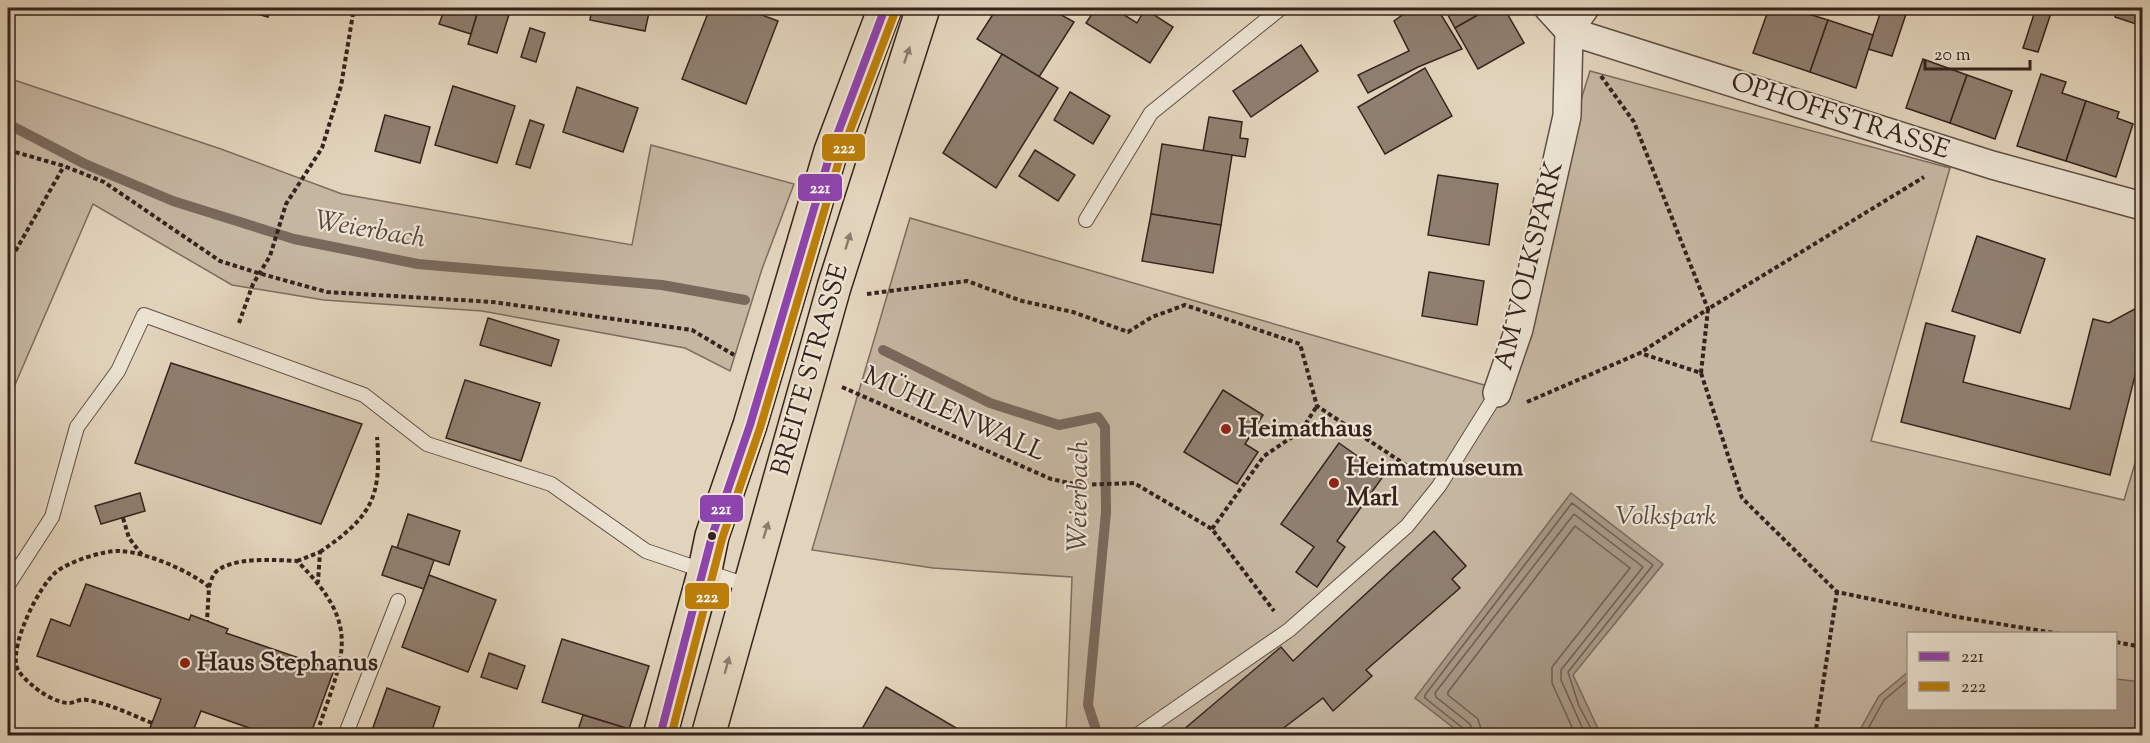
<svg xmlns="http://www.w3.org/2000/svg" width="2150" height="743" viewBox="0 0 2150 743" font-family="'Sorts Mill Goudy',serif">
	<rect width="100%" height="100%" fill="#e2d4bc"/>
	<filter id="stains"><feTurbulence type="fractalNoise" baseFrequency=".00333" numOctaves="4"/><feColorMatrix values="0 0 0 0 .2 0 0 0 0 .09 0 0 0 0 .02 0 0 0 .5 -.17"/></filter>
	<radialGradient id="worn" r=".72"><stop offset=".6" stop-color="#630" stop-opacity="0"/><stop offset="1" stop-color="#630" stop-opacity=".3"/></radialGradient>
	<g fill="#c5b6a1" stroke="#7d6c5f" stroke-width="1.5" fill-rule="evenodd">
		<path d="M1590,71L1950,168L1871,441L2124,500L2142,440V735H1066L1072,577L933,568L812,550L910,218L1491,387ZM1908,634H2116V708H1908Z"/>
		<polygon points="8,78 221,149 342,194 632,245 651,145 794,184 762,269 730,371 685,348 482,311 324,300 232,285 93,204 8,401"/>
	</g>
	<g fill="#a79886" stroke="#79695c" stroke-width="1.5">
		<polygon points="1571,493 1663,564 1573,675 1601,735 1463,735 1415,698"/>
		<polygon points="1908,672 1908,708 2116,708 2116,679 2142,682 2142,735 1857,735 1879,696"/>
	</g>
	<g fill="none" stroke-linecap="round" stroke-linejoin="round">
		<g stroke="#6e5e52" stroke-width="1.5">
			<polyline points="1466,736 1464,729 1425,698 1425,695 1572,503 1653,565 1568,672 1579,706 1595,736"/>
			<polyline points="1474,736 1470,724 1436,697 1435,693 1574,514 1643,567 1561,670 1561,680 1586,736"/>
			<polyline points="1483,736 1478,719 1448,695 1448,692 1575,526 1630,568 1552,667 1552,683 1576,736"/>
			<polyline points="1864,736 1884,700 1908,680"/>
		</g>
		<g stroke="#79695c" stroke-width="10">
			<polyline points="8,124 85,164 173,201 294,239 418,264 662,285 745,300"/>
			<polyline points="883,350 990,403 1059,425 1098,417 1105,427 1106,512 1088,705 1098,736"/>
		</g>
	</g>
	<g fill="#8f7f70" stroke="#35231d" stroke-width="1.5">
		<polygon points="235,8 271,8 268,17"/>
		<polygon points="445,8 479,8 471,34 439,24"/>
		<polygon points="479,8 511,8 497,53 468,44"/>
		<polygon points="592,8 650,8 645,31 590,20"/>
		<polygon points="710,8 743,8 778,21 746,104 682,79"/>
		<polygon points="997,8 1049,8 1074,22 1039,77 977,39"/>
		<polygon points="1096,8 1113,8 1137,23 1145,9 1173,27 1150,63 1086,23"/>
		<polygon points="1412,8 1437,8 1462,49 1418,67 1368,93 1358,75 1409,51 1394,21"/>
		<polygon points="1444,8 1490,8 1455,28"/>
		<polygon points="1490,8 1504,8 1524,43 1478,69 1455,28"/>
		<polygon points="1769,8 1789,8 1828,20 1810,72 1753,53"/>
		<polygon points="1882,8 1908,8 1892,56 1868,49"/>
		<polygon points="2036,8 2051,13 2038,52 2023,48"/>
		<polygon points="2118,8 2142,8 2142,26 2115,17"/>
		<polygon points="1828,20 1873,35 1856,88 1810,72"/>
		<polygon points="530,28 545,33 536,62 521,57"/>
		<polygon points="1301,45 1318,71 1251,117 1233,91"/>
		<polygon points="1002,54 1058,88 996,188 943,153"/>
		<polygon points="1923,59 1967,75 1950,123 1906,108"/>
		<polygon points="1425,68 1452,116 1385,154 1358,107"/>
		<polygon points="2041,74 2066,82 2062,93 2086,101 2066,161 2017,146"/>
		<polygon points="1967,75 2012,91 1995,139 1950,123"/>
		<polygon points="453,86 515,106 497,163 435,145"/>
		<polygon points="577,87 638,108 623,152 563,132"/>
		<polygon points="1070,92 1110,116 1093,144 1054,120"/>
		<polygon points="2086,101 2119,112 2117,118 2133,124 2116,177 2066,161"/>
		<polygon points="385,115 430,127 420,163 375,151"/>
		<polygon points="1209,117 1242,122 1240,138 1248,139 1245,157 1203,151"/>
		<polygon points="530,120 544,125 530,168 516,164"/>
		<polygon points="1162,144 1232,155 1221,225 1151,214"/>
		<polygon points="1035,150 1075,175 1058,201 1019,176"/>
		<polygon points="1438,175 1498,184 1489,245 1428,235"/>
		<polygon points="1151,214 1221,225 1213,273 1142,261"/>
		<polygon points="1977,236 2045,259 2020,333 1952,311"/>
		<polygon points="1429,272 1484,281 1477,325 1422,316"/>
		<polygon points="2142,305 2142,348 2110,475 1901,422 1926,323 1975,336 1963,382 2070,409 2093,319 2109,323"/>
		<polygon points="488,318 559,340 551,366 480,345"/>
		<polygon points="171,363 362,424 321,524 135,463"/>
		<polygon points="465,380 540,403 521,461 446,438"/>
		<polygon points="1223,390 1263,415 1245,444 1258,452 1237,484 1184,452"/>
		<polygon points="1339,443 1384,475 1337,541 1345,547 1317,587 1296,572 1314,547 1281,524"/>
		<polygon points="140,493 145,511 101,524 95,506"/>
		<polygon points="408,514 460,531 449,565 397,548"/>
		<polygon points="1434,531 1466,566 1452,579 1460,588 1366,670 1372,676 1333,711 1323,698 1273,736 1176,736 1281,647 1293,661"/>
		<polygon points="392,546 434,560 424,589 382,575"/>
		<polygon points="429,575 496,600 468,672 402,647"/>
		<polygon points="86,584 189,620 191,615 228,629 226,633 334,670 310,736 272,736 201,711 191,736 147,736 161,699 37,656 51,619 70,626"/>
		<polygon points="562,639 649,666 629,729 542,702"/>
		<polygon points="489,653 525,666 517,689 481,677"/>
		<polygon points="886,687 970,736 858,736"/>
		<polygon points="387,688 440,707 430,736 370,736"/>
		<polygon points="583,715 629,729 627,736 576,736"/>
	</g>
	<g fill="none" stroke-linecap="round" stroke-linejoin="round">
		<defs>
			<g id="service">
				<polyline points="1086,220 1151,113 1281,8"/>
				<polyline points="8,585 52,517 77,427 118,371 144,315 364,395 427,444 551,484 646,551 749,586"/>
				<polyline points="345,736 398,601"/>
				<polyline points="1136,736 1289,630 1407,526 1439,486 1497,393"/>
			</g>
			<g id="minor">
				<polyline points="1548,8 1569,31 1992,165 2142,206"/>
				<polyline points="1497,393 1519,329 1567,116 1569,31 1585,8"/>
			</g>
			<g id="primary">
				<polyline points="660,736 705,570 712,536 750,425 831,151 885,8"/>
				<polyline points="708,736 834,287 923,8"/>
			</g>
		</defs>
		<use href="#service" stroke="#604f45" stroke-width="16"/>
		<use href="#minor" stroke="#604f45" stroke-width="30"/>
		<use href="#primary" stroke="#35231d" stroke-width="36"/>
		<g stroke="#35231d" stroke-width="4" stroke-dasharray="4.5 3" stroke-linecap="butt">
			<polyline points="1601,76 1634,122 1708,309 1640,353"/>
			<polyline points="8,150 64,166 104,182 220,261 258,273 327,292 493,302 692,330 734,355"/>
			<polyline points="8,264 64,166"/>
			<polyline points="867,294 967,281 1022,301 1073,312 1128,332 1152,317 1185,305 1300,344 1317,406 1418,473"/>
			<polyline points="239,323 253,284 270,256 286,204 322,148 341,86 354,8"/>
			<polyline points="1701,373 1708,309 1924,177"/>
			<polyline points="842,387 1051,479 1079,485 1134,483 1212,529 1274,611"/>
			<polyline points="1527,402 1640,353 1701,373 1742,498 1837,592 1958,617 2060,634"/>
			<polyline points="123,518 129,538 142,555"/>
			<polyline points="1212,529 1264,456 1301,431 1317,406"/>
			<path d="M320,552C371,517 382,498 377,437"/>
			<polyline points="297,561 320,552 318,582"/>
			<path d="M209,587C210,584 212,577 214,574C228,556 277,560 297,561C365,628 342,656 316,736"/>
			<polyline points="2116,642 2142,647"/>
			<polyline points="2137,646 2142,618"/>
			<path d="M152,723C130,714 110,704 87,700C80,698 76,703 69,703C57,703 41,693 32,685C26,680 17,672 16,664C13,639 38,588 56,572C68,562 104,550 120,551C146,552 190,571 209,587L207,621"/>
			<polyline points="1815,736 1837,592"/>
		</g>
		<use href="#service" stroke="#ece3d3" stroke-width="14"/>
		<use href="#minor" stroke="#ece3d3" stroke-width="27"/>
		<use href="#primary" stroke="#e2d4bc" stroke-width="33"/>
		<defs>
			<polyline id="bus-1" points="660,736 712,536 750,425 831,151 885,8"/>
			<polyline id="bus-2" points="671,736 722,539 760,428 841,154 895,12"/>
		</defs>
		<use href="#bus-1" stroke="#ece3d3" stroke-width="12"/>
		<use href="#bus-2" stroke="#ece3d3" stroke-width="12"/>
		<use href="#bus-1" stroke="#8e44ad" stroke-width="8"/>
		<use href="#bus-2" stroke="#bd7f09" stroke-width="8"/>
	</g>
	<defs><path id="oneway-solid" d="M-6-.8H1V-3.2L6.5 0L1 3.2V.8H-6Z" transform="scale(1.5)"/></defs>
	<g fill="#8c7c6c">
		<use href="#oneway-solid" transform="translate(907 55) rotate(-71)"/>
		<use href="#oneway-solid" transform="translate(848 241) rotate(-73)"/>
		<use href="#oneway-solid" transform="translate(766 530) rotate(-73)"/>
		<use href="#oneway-solid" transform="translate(727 665) rotate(-75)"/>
	</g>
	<g fill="#8f2418" stroke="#ece3d3" stroke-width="2">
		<circle cx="1226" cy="429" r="6"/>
		<circle cx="1334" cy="483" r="6"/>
		<circle cx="185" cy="663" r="6"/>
	</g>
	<circle fill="#35231d" stroke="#ece3d3" stroke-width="2" cx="712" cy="536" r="5"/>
	<g text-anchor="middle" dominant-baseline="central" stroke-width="4.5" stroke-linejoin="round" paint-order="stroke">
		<g font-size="26" fill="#35231d" stroke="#ece3d3">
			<text transform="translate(1840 117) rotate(18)">OPHOFFSTRASSE</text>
			<text transform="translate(1530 266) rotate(-76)">AM VOLKSPARK</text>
			<text transform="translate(811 370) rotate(-74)">BREITE STRASSE</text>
			<text transform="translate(954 415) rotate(24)">MÜHLENWALL</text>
		</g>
		<g font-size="26" font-weight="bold" fill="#35231d" stroke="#ece3d3" text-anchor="start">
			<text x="1238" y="429">Heimathaus</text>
			<text x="1346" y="468">Heimatmuseum<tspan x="1346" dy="30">Marl</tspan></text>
			<text x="197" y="663">Haus Stephanus</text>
		</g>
		<g font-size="26" font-style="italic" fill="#59483e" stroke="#ece3d3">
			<text x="1666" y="517">Volkspark</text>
		</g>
		<g font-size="27" font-style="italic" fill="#57463c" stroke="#ece3d3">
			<text transform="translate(370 231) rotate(10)">Weierbach</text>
			<text transform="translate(1080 496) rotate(-89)">Weierbach</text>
		</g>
	</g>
	<g stroke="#ece3d3" stroke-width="2">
		<rect x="821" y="133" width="45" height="29" rx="6" fill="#bd7f09"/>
		<rect x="797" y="173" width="46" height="29" rx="6" fill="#8e44ad"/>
		<rect x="699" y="494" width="45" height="29" rx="6" fill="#8e44ad"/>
		<rect x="684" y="582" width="46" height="28" rx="6" fill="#bd7f09"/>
	</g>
	<g font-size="16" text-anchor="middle" font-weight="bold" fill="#fff">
		<text x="844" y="153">222</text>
		<text x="820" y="193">221</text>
		<text x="721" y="514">221</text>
		<text x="707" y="602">222</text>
	</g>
	<rect width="2150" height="743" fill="none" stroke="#e2d4bc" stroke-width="30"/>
	<rect x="9" y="9" width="2132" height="725" fill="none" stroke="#35231d" stroke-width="3"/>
	<rect x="15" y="15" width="2120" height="713" fill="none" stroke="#35231d" stroke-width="1.5"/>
	<rect x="1907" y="632" width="210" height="78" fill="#ece3d3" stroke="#a3968a" stroke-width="1.5"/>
	<rect x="1919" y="652" width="30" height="9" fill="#8e44ad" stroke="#a3968a" stroke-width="1.5"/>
	<text x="1961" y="662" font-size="18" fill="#35231d">221</text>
	<rect x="1919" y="682" width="30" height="9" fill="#bd7f09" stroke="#a3968a" stroke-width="1.5"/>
	<text x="1961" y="692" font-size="18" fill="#35231d">222</text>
	<path d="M1925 60v9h105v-9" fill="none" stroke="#35231d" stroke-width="3"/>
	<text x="1934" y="60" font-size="18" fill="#35231d" stroke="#ece3d3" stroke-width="4.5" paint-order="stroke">20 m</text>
	<rect width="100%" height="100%" filter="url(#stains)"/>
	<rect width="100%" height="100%" fill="url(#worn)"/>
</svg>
